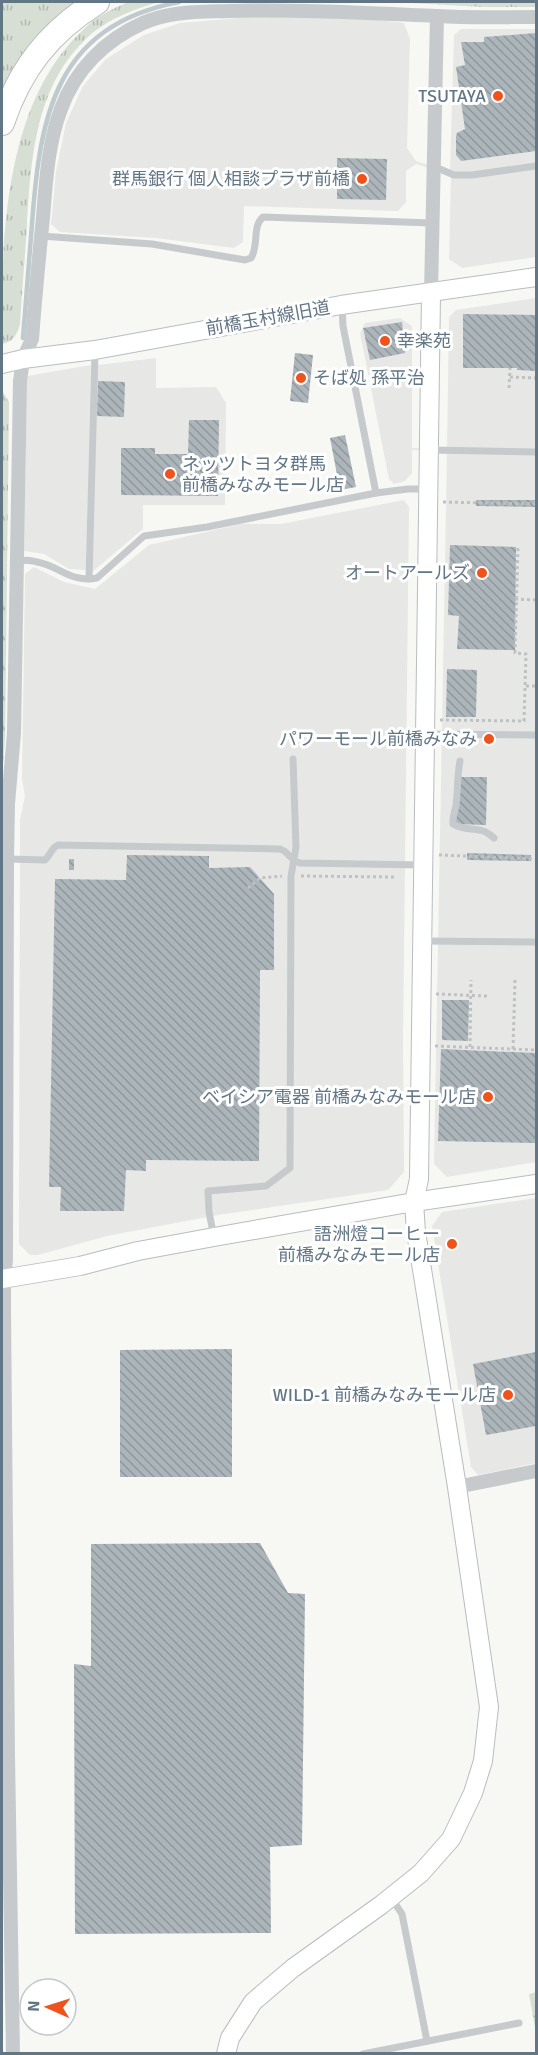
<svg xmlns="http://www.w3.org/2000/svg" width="538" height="2055" viewBox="0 0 538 2055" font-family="Signika,'Noto Sans JP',sans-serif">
	<defs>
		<pattern id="grass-tufts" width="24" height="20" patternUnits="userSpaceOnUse" patternTransform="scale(1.5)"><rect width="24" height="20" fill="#d7dfd4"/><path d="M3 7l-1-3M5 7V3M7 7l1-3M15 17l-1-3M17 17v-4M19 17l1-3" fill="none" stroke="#b2b9b2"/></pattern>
		<pattern id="park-crowns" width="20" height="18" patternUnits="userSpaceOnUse" patternTransform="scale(1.5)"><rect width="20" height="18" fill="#d7dfd4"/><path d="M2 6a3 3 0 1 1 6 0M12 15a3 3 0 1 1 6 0" fill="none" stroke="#b2b9b2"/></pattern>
		<pattern id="building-back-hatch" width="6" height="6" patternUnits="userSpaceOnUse" patternTransform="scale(1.5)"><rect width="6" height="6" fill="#acb5ba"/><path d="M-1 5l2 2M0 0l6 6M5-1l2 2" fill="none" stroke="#90989d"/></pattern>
	</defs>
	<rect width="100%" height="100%" fill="#f7f7f3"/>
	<g fill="#e7e8e6">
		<polygon points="285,14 336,16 404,23 410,39 407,148 416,161 450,172 454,35 461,29 536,29 536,257 462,268 449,259 451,175 416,164 406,171 406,202 398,211 244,206 243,242 234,248 156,238 60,232 51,224 56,172 66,123 83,86 106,59 144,35 180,23"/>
		<polygon points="536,298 536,1162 447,1177 434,1164 447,452 412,450 412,473 405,481 394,484 389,479 360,333 365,323 400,318 412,326 412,448 447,449 449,317 456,310"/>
		<polygon points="156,358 156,388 216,387 226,403 225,505 143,505 143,529 91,573 98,365"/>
		<polygon points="91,365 86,570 69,569 44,554 24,551 27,376"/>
		<polygon points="404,500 409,507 403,1042 404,1172 388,1190 218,1215 107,1236 38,1255 30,1255 19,1244 20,820 25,796 22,779 25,574 34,567 64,582 95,589 149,545 241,524 281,524"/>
		<polygon points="536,1198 536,1463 478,1475 471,1467 432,1226 442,1212"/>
	</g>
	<g fill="url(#grass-tufts)">
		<polygon points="2,2 79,2 2,99"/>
		<path d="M128,2H160C133,9 103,21 84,41C35,89 31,160 27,224C25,257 22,291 20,324C17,335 13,342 2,344C1,242 3,102 85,28C97,16 112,9 128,2Z"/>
		<polygon points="392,2 536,2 536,7 483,7"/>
		<polygon points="2,390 9,402 5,736 2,778"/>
	</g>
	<polygon fill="url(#park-crowns)" points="536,1992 536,2033 529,1994"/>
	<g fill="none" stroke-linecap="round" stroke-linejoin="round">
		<path stroke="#bfcacf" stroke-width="4.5" d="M23,338C26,300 29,262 32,224C40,115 55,26 179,2"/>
	</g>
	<g fill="url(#building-back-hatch)">
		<polygon points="536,33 536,151 461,161 456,155 456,136 457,133 465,129 456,67 465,65 461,42 484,42 484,37"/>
		<polygon points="337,158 387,159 386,200 337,199"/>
		<polygon points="463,314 536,315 536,371 517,370 517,368 463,368"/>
		<polygon points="402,322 405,353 370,360 363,328"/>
		<polygon points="295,353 313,355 308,403 290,401"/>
		<polygon points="98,381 125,382 124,417 97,416"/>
		<polygon points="189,420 219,420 218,496 121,495 121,448 155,448 155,454 188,454"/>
		<polygon points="345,435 356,487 340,490 330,438"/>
		<polygon points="476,500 536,500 536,507 476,506"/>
		<polygon points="450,545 516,547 515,650 457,649 459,616 448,615"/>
		<polygon points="447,669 477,670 476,717 446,717"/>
		<polygon points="455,777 487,777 486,825 454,824"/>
		<polygon points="467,853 531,855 531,861 467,860"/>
		<polygon points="127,855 209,856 209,868 250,867 274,894 274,970 260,970 259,1161 146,1160 146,1171 126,1170 124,1211 60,1211 61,1187 49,1187 55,879 126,880"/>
		<rect x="69" y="859" width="5" height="11"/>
		<polygon points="442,1000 469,1000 468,1041 442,1040"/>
		<polygon points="441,1049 536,1053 536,1143 438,1141"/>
		<polygon points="232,1349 232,1477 120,1477 120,1350"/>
		<polygon points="536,1352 536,1426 486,1435 473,1364"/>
		<polygon points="260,1543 288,1593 305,1594 302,1845 270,1847 271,1933 75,1934 74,1664 91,1666 91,1544"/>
	</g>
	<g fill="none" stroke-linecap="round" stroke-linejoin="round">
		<defs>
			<g id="secondary">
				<polyline points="2,364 23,359 95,350 341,305 536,277"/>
				<polyline points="2,1279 80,1266 138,1251 214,1237 414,1202 536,1184"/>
				<polyline points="226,2054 230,2038 253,2002 293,1968 381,1905 421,1873 451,1839 473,1793 483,1761 489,1707 457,1487 416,1232 414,1202 419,1179 431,293"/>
			</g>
			<path id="highway" d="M2,123C20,69 49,32 97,2"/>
		</defs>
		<use href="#secondary" stroke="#b8bdc2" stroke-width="20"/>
		<use href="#highway" stroke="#b8bcbf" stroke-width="26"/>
		<g stroke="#bfc2c4" stroke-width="3" stroke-dasharray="3 3" stroke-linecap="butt">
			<polyline points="510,377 536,378"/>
			<polyline points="509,388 510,368"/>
			<polyline points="443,502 536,504"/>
			<polyline points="515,599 536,600"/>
			<polyline points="526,686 536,686"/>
			<polyline points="440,720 524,721 526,654 515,653 518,546"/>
			<polyline points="439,855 536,859"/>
			<polyline points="301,876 396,877"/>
			<polyline points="248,888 260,878 282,876"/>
			<polyline points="436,994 487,996"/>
			<polyline points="435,1046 536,1050"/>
			<polyline points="470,1047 471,980"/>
			<polyline points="513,1049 515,979"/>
		</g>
		<g stroke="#c6cacd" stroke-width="7">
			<polyline points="435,167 454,175 472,175 536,166"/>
			<path d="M41,236L152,244L245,260L251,258C259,246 252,226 263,217L432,223"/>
			<polyline points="342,307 343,326 376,493"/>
			<polyline points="431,450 536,452"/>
			<path d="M17,560C24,560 31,560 37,562C60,566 70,583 97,578L144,536L207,527L376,493L408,489H428"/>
			<polyline points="89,579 95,352"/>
			<polyline points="427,734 536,735"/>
			<path d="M460,761C457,776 458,790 456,805C455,812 452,817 453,824C467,833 480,824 494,838"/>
			<path d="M7,859L45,860C51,855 51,848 58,845L280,849C289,852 291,861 300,863L423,865"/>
			<polyline points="422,941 536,942"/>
			<polyline points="214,1237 209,1212 208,1191 266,1186 290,1168 291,876 296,847 293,759"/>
			<polyline points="392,1899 402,1914 427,2041"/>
			<polyline points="363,2054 519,2023"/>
		</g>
		<g stroke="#c6cacd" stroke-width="14">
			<polyline points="431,293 437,16"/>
			<polyline points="457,1487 536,1471"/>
			<path d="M13,2054L8,1756L4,1308V1278L6,1260L7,859L8,804L14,733L20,381L23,359L32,339C35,298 39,257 43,217C46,181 48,143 61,109C75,70 105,40 143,23C170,11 199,12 228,11C298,9 367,13 437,16C470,18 503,17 536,17"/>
		</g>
		<use href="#secondary" stroke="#fff" stroke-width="18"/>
		<use href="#highway" stroke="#fff" stroke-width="24"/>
	</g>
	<g fill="#ef521b" stroke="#fff" stroke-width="2">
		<circle cx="498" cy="96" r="6"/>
		<circle cx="362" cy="179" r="6"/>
		<circle cx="385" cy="341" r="6"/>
		<circle cx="301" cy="378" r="6"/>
		<circle cx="170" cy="474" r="6"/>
		<circle cx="482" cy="573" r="6"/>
		<circle cx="489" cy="739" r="6"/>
		<circle cx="488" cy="1097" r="6"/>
		<circle cx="452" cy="1244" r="6"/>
		<circle cx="508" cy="1395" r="6"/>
	</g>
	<g text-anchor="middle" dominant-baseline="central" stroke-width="6" stroke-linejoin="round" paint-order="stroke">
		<g font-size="18" fill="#637686" stroke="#fff" text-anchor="end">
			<text x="486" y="96">TSUTAYA</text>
			<text x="350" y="179">群馬銀行 個人相談プラザ前橋</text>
			<text x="397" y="341" text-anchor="start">幸楽苑</text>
			<text x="313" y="378" text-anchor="start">そば処 孫平治</text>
			<text x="182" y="464" text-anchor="start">ネッツトヨタ群馬<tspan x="182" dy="21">前橋みなみモール店</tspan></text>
			<text x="470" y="573">オートアールズ</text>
			<text x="477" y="739">パワーモール前橋みなみ</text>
			<text x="476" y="1097">ベイシア電器 前橋みなみモール店</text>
			<text x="440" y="1234">語洲燈コーヒー<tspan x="440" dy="21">前橋みなみモール店</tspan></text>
			<text x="496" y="1395">WILD-1 前橋みなみモール店</text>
		</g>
		<g font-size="18" fill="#637686" stroke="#fff">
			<text transform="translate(268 318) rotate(-10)">前橋玉村線旧道</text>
		</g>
	</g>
	<rect width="538" height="2055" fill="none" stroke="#637686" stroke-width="6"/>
	<g transform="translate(48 2007) rotate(273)"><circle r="28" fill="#ffffff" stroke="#c1c8cf" stroke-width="1.5"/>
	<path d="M0-4.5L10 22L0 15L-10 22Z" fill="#ef521b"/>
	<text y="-9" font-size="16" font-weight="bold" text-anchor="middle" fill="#637686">N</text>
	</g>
</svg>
